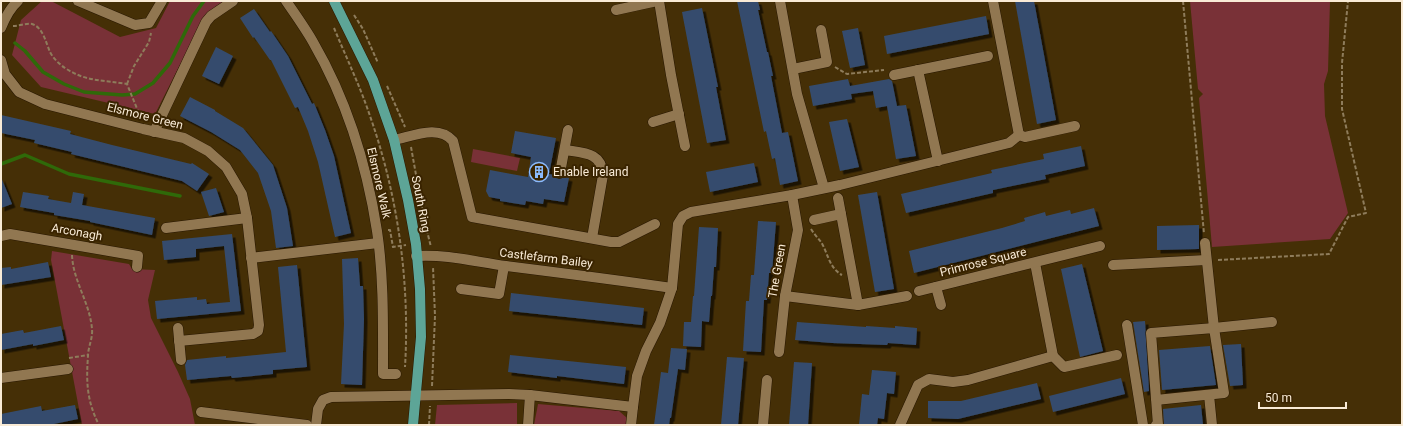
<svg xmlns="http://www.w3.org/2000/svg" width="1403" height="426" viewBox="0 0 1403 426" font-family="Roboto,sans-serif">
	<defs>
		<filter id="shadow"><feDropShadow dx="3.5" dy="3.5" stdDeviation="0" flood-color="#0009"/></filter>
	</defs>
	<rect width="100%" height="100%" fill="#452f06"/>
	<g fill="#793137">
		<polygon points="42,1 51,1 120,37 156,28 170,1 225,1 191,43 155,114 41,87 12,55 21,20"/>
		<polygon points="1190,1 1330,1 1328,71 1324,84 1325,116 1348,213 1330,239 1212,247 1199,98 1203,94 1198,89"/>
		<polygon points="473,149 520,158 517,171 471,162"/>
		<polygon points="52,251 129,264 132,269 155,270 148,300 151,318 178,372 190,399 195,425 82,425 51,260"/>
		<polygon points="517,403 517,425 435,425 437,405"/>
		<polygon points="538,404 619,411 627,418 626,425 534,425"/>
	</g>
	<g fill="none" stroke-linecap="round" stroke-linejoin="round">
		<g stroke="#2f6909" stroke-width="3.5">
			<polyline points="15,43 25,51 43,72 64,84 84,92 122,95 135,94 153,83 170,63 193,16 204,1"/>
			<polyline points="1,164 25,155 69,174 180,196"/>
		</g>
	</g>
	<g fill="#354c6d" filter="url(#shadow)">
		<polygon points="737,1 758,1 760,10 758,10 767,52 768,52 773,76 771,76 782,133 788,132 798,181 780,185 775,158 772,159 766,131 764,132"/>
		<polygon points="1015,1 1034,1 1056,120 1037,124"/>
		<polygon points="702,8 718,87 716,87 726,140 707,143 682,12"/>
		<polygon points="254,9 270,32 271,31 288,56 312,104 314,103 325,130 334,156 351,233 335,237 318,162 308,131 298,107 295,108 271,60 270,60 254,37 253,38 240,18"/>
		<polygon points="986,16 989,34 887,54 884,36"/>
		<polygon points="858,28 865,65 850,68 842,31"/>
		<polygon points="216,47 233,56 219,84 202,76"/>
		<polygon points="848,79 850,86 889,79 892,81 897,106 906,105 916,156 896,159 887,106 876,108 873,91 851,94 852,99 813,106 809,86"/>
		<polygon points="190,97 215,110 215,111 243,128 273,165 287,208 293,246 276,248 271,211 258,173 240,150 211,132 180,116"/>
		<polygon points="1,115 71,131 70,134 112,145 191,164 192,163 209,174 197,191 182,181 71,154 72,152 34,143 35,140 1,133"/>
		<polygon points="847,119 859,167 840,171 829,122"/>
		<polygon points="515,131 556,138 549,174 554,175 556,178 559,179 565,177 569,178 564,202 544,199 543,204 526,201 525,205 500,201 500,199 489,197 486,191 490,170 528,177 531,157 511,153"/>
		<polygon points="1081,146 1085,166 1045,175 1046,179 993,190 993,193 906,213 901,194 992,173 991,170 1044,159 1043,154"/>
		<polygon points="754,163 758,182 710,192 706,172"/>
		<polygon points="1,177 12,204 1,208"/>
		<polygon points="216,188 224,212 209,216 201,192"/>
		<polygon points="23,192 49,196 48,199 71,203 73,192 84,194 82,205 155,218 152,235 90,222 90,221 54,215 54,213 20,207"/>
		<polygon points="877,192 894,289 875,292 858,195"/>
		<polygon points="1094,208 1099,226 914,273 909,251 1002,228 1025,221 1024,218 1045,212 1046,216 1070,210 1071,214"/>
		<polygon points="758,221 776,222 772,273 769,273 767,300 764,300 761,352 743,351 746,301 749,301 751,275 754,275"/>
		<polygon points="1199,225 1199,249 1157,250 1157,226"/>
		<polygon points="699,227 718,228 716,267 714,267 712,296 711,296 709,322 702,321 701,347 683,346 684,322 691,322 693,296 694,296"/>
		<polygon points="232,234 241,311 157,319 155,301 197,297 197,300 206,299 207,304 230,302 224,246 196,249 196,257 164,260 162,241"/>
		<polygon points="358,258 360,286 363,286 364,319 362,385 341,384 344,324 342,259"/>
		<polygon points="48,262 51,277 1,285 1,268 11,267 11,269"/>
		<polygon points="1082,264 1103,351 1080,357 1061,269"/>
		<polygon points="297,265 307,367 273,370 273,374 232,378 231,376 187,380 185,365 187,360 226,356 226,358 286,352 278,267"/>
		<polygon points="511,293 644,308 642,325 509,311"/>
		<polygon points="1145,321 1149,391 1144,392 1133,322"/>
		<polygon points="797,322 866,327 866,326 895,328 895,326 917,328 916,345 888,343 887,345 832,343 795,340"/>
		<polygon points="61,326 64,340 33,346 33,344 1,350 1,334 23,330 24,333"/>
		<polygon points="1241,344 1243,385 1230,386 1223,345"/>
		<polygon points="1210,346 1216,385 1162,390 1159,350"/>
		<polygon points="671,348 687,349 685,370 678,369 671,418 670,418 669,425 654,425 661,372 668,373"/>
		<polygon points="510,355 626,367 624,384 557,376 557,378 508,372"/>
		<polygon points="727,357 744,358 738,425 721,425"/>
		<polygon points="794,362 812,363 808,425 789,425"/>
		<polygon points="872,370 896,372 894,394 887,393 884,419 878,418 877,425 859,425 862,394 869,395"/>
		<polygon points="1121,378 1125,394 1053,412 1049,396"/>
		<polygon points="1037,383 1041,399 958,419 928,418 928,401 961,401"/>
		<polygon points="75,405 78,419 49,425 1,425 1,414 41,406 42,411"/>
		<polygon points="1201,405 1203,425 1164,425 1163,409"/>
	</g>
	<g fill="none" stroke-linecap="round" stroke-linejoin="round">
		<defs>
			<g id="minor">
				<polyline points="78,1 135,25 149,23 162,1"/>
				<path d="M286,1C295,14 305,28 313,42C346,99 367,166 377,231C384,278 383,327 383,374H396"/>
				<polyline points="659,1 671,75 685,146"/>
				<polyline points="780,1 797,94 824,188"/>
				<polyline points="993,1 1019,135"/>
				<polyline points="616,10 657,1"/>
				<path d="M1,28C5,18 10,8 18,1"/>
				<polyline points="1,60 5,74 19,92 45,104 143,129 184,138 208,151 226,167 242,194 247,218 259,325 258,331 253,334 179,341"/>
				<polyline points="793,69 827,62 821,30"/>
				<polyline points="918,70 938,161"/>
				<polyline points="894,75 988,56"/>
				<polyline points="653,122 679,114"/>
				<polyline points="154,132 206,22 211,16 233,1"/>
				<path d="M394,140C413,136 439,124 453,141L472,217L611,242H619L655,224"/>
				<path d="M565,150C583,153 602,152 603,175L592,238"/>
				<polyline points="560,173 568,130"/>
				<polyline points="838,198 858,305"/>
				<polyline points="814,220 841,214"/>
				<polyline points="166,228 247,218"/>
				<polyline points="1,236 10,234 138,256 137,267"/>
				<polyline points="1205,243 1214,328 1272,322"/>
				<path d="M416,256C447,254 476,262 506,266C562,273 617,280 672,288"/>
				<polyline points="251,258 378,243"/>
				<polyline points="1035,263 1053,356"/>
				<polyline points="1113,265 1206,260"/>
				<polyline points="936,287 941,305"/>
				<polyline points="461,289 499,294 504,266"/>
				<polyline points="919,291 1100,246"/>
				<polyline points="785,296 858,305 907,296"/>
				<polyline points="1127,325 1143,425"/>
				<polyline points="178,328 181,360"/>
				<polyline points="779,352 785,296 798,230 792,195"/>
				<polyline points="1,378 68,369"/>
				<polyline points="1209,395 1212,425"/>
				<polyline points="633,407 637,376 646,351 660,323 672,288 678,224 683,216 691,212 792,195 840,185 1009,143 1019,135 1025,137 1075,126"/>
				<polyline points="201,412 307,425"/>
				<polyline points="316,425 318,409 323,400 331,397 509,394 530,395 633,407 631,425"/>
				<polyline points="528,425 530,395"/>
				<polyline points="763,425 767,380"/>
				<polyline points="900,425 918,385 929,379 953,382 968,380 1053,356 1064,367 1117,355"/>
				<polyline points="1156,425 1158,425 1151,333 1214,328 1224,393 1156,400"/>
			</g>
			<polyline id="major" points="334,1 373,80 394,140 408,200 416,244 420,289 421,337 413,425"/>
		</defs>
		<use href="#minor" stroke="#281700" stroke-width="11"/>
		<use href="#major" stroke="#281700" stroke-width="11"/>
		<g stroke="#8e7c5b" stroke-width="2" stroke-dasharray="4 2" stroke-linecap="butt">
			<polyline points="1183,1 1204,234"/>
			<polyline points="354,15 363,29 378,63"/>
			<path d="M13,26C19,26 26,23 32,24C43,27 46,43 50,52C53,58 59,64 65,68C86,82 104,80 127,84L140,116"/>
			<path d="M334,28C346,57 360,86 370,116C398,196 410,282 405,367"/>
			<polyline points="835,67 847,74 884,70"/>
			<polyline points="127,84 134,66 149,42 151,33"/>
			<polyline points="387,86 405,127"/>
			<polyline points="411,147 424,219 431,247"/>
			<path d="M811,229C814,234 818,238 821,242C828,253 829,268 842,275"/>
			<polyline points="388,230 390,230 393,247 406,245"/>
			<path d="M72,255C73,281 90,303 92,329C93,338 88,347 88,356C86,383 87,401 99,425"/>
			<polyline points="1218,260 1329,254 1348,217 1366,213 1342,109 1342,63 1348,1"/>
			<polyline points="69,358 88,355"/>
			<polyline points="432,386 435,316 433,267"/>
			<polyline points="429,425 430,406"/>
		</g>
		<use href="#minor" stroke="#917751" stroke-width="10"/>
		<use href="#major" stroke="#5da597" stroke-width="10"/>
	</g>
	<defs>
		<symbol id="building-ring" viewBox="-11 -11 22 22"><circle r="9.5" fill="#3a2400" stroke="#8bbafc" stroke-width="1.5"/><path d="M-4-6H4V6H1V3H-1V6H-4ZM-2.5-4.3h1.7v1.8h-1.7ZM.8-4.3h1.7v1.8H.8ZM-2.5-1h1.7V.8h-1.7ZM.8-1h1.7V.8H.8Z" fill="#8bbafc"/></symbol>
	</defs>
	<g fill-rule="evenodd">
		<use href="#building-ring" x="528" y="161" width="22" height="22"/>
	</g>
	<g text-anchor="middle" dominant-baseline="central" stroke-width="4" stroke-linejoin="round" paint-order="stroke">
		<g font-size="12" fill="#f9ebd6" stroke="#3a2400">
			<text transform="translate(145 116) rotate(14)">Elsmore Green</text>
			<text transform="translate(379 183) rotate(77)">Elsmore Walk</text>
			<text transform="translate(421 204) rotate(79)">South Ring</text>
			<text transform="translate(77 232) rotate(10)">Arconagh</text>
			<text transform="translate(546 258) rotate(7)">Castlefarm Bailey</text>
			<text transform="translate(983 262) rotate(-14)">Primrose Square</text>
			<text transform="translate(777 271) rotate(-80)">The Green</text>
		</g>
		<g font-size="12" fill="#f9ebd6" stroke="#3a2400" text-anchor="start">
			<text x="553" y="172">Enable Ireland</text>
		</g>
	</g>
	<rect width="1403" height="426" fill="none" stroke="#f9ebd6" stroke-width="4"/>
	<path d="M1259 402v6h87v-6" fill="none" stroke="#f9ebd6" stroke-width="2"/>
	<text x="1265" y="402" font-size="12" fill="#f9ebd6" stroke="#3a2400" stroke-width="3" paint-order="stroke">50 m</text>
</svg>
